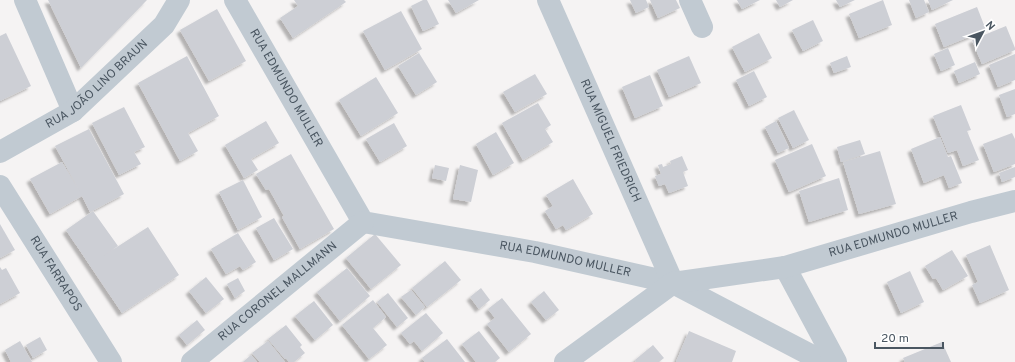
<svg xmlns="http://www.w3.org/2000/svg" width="1015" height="362" viewBox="0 0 1015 362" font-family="Overpass,sans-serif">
	<defs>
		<filter id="shadow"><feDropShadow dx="-3.5" dy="3.5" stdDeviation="1" flood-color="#0004"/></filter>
	</defs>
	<rect width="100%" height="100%" fill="#f5f3f3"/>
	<g fill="#cdcfd5" filter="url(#shadow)">
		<polygon points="48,0 147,0 81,68"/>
		<polygon points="294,0 344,0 346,2 293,38 280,18 298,6"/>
		<polygon points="423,0 427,0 439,24 423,31 411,6"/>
		<polygon points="448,0 479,0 456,13"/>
		<polygon points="630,0 646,0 649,7 636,13"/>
		<polygon points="650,0 676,0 680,8 658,18"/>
		<polygon points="737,0 760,0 742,9"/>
		<polygon points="776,0 793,0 780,7"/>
		<polygon points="836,0 855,0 840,7"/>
		<polygon points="883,0 892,25 859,38 849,14"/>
		<polygon points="909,0 924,0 929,12 916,18"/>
		<polygon points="928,0 953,0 932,10"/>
		<polygon points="977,7 986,30 944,47 935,24"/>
		<polygon points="217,9 246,61 209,81 180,30"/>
		<polygon points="401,11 422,49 385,70 363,31"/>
		<polygon points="813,20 823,41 803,51 792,30"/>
		<polygon points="1006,26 1015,48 1015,50 982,64 972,40"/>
		<polygon points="6,33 31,86 0,101 0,36"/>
		<polygon points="759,33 772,58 745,72 732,47"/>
		<polygon points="948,48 955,65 941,71 934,54"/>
		<polygon points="419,53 437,82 416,95 398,66"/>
		<polygon points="1015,54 1015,80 998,87 989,65"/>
		<polygon points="187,56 219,116 188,133 198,151 180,161 138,83"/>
		<polygon points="689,56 701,83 669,97 657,70"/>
		<polygon points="847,56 851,67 834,73 830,63"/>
		<polygon points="975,62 980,74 959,83 954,71"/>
		<polygon points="754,71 767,97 749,106 736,80"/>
		<polygon points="535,74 547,94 515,112 503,92"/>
		<polygon points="650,75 663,106 635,118 622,87"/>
		<polygon points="376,77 398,113 361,136 339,100"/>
		<polygon points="1015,89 1015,114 1007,117 999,95"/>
		<polygon points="538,103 551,125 545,129 553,142 523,160 502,123"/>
		<polygon points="961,105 971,130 967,131 979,160 963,166 957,150 948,153 933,116"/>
		<polygon points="124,107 145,147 134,152 141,164 119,175 92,123"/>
		<polygon points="794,110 809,140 793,148 778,118"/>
		<polygon points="266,121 279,143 251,159 258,170 244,178 225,145"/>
		<polygon points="776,121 789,148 778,153 765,127"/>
		<polygon points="394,123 407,146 380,162 366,139"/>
		<polygon points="89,129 124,194 90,212 82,196 50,214 30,179 62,162 80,192 55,146"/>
		<polygon points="496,132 514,163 493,175 476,144"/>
		<polygon points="1012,133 1015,139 1015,164 994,172 983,144"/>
		<polygon points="940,137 948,157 951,156 962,183 949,188 944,175 924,183 911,149"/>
		<polygon points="860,140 865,154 841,162 837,147"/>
		<polygon points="812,144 826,176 789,192 775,160"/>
		<polygon points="880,151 896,204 859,214 843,162"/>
		<polygon points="291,154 334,229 300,249 282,217 284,216 269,189 266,190 256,174"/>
		<polygon points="682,156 688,170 683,172 688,186 669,193 665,184 659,186 655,176 661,174 658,165 662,164 663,167 671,164 670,161"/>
		<polygon points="435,165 449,168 446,181 432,178"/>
		<polygon points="460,165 478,170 471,202 453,199"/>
		<polygon points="1015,167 1015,177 1002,182 999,173"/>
		<polygon points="839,178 848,210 809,222 799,191"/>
		<polygon points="573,179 593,214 566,230 563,225 556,229 545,211 553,206 546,195"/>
		<polygon points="243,180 262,217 238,230 219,192"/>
		<polygon points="93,211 118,246 100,258 148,227 179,275 122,313 66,230"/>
		<polygon points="274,218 293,249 274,260 256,228"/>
		<polygon points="0,224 15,250 0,258"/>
		<polygon points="238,233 256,262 243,270 240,266 226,274 211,249"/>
		<polygon points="375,234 401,265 371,289 346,258"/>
		<polygon points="990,245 1009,290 980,303 972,285 978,282 966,255"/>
		<polygon points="952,250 968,276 943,290 936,278 933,279 925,266"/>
		<polygon points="445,261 461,280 427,307 412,288"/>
		<polygon points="0,267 2,270 6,268 20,293 0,304"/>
		<polygon points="347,268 370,296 340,321 317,292"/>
		<polygon points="910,271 924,302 901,313 887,282"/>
		<polygon points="206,277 224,299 206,313 189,291"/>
		<polygon points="238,278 245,291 235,298 227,284"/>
		<polygon points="481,288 490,300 479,309 470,297"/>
		<polygon points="411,290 425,307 416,315 401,297"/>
		<polygon points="544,291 559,310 546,320 531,302"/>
		<polygon points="388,293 408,318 397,327 377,302"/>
		<polygon points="502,298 531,334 509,352 487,324 495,318 488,309"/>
		<polygon points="373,300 386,317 373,328 387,345 369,359 342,325"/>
		<polygon points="314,301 333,325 315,340 295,316"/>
		<polygon points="426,313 443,333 422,351 414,341 410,344 401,333"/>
		<polygon points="197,320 205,330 187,345 179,335"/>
		<polygon points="286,325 302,345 300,347 305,353 294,362 289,362 286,358 285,359 268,339"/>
		<polygon points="479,331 500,358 495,362 476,362 462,344"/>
		<polygon points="689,331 736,351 732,362 676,362"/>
		<polygon points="40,337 47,350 33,358 26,345"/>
		<polygon points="447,339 465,362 425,362 422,358"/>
		<polygon points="20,341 32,362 11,362 5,350"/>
		<polygon points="268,341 285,362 260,362 252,353"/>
		<polygon points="942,342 951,362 905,362 903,358"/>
		<polygon points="653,345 664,358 659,362 636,362 635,360"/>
		<polygon points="251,355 257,362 243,362"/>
	</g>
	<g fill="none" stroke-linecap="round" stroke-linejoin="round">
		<g stroke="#c1cad2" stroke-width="22">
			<polyline points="25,0 73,111"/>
			<path id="s1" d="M235,0L363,222L535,252L673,283L824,362"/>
			<path id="s2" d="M548,0L673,283"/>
			<polyline points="690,0 702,27"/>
			<path id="s3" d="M0,186L111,362"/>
			<polyline points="785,267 836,362"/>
			<path id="s4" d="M192,362L363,222"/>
		</g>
		<g stroke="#c1cad2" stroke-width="22">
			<path id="s5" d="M0,152L73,111L164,25L179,0"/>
			<path id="s6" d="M565,362L673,283L785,267L971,212L1015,201"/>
		</g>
	</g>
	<g text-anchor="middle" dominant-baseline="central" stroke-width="3" stroke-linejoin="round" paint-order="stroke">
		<g font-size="12" fill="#4a5661" stroke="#fff">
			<text stroke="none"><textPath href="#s5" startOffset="119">RUA JOÃO LINO BRAUN</textPath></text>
			<text stroke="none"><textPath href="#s1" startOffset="102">RUA EDMUNDO MULLER</textPath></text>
			<text stroke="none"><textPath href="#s2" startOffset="154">RUA MIGUEL FRIEDRICH</textPath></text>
			<text stroke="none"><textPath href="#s6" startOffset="360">RUA EDMUNDO MULLER</textPath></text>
			<text stroke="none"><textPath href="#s1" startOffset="462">RUA EDMUNDO MULLER</textPath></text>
			<text stroke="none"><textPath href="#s3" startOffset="104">RUA FARRAPOS</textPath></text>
			<text stroke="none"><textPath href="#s4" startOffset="111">RUA CORONEL MALLMANN</textPath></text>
		</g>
	</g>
	<g transform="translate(983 32) rotate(49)" stroke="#ffffff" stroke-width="3" paint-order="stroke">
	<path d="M0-3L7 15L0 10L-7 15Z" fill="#4a5661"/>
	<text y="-6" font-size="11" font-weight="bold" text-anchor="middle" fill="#4a5661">N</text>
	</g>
	<path d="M875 342v6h68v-6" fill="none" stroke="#4a5661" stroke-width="2"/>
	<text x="881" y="342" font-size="12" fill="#4a5661" stroke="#ffffff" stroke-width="3" paint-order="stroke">20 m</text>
</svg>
